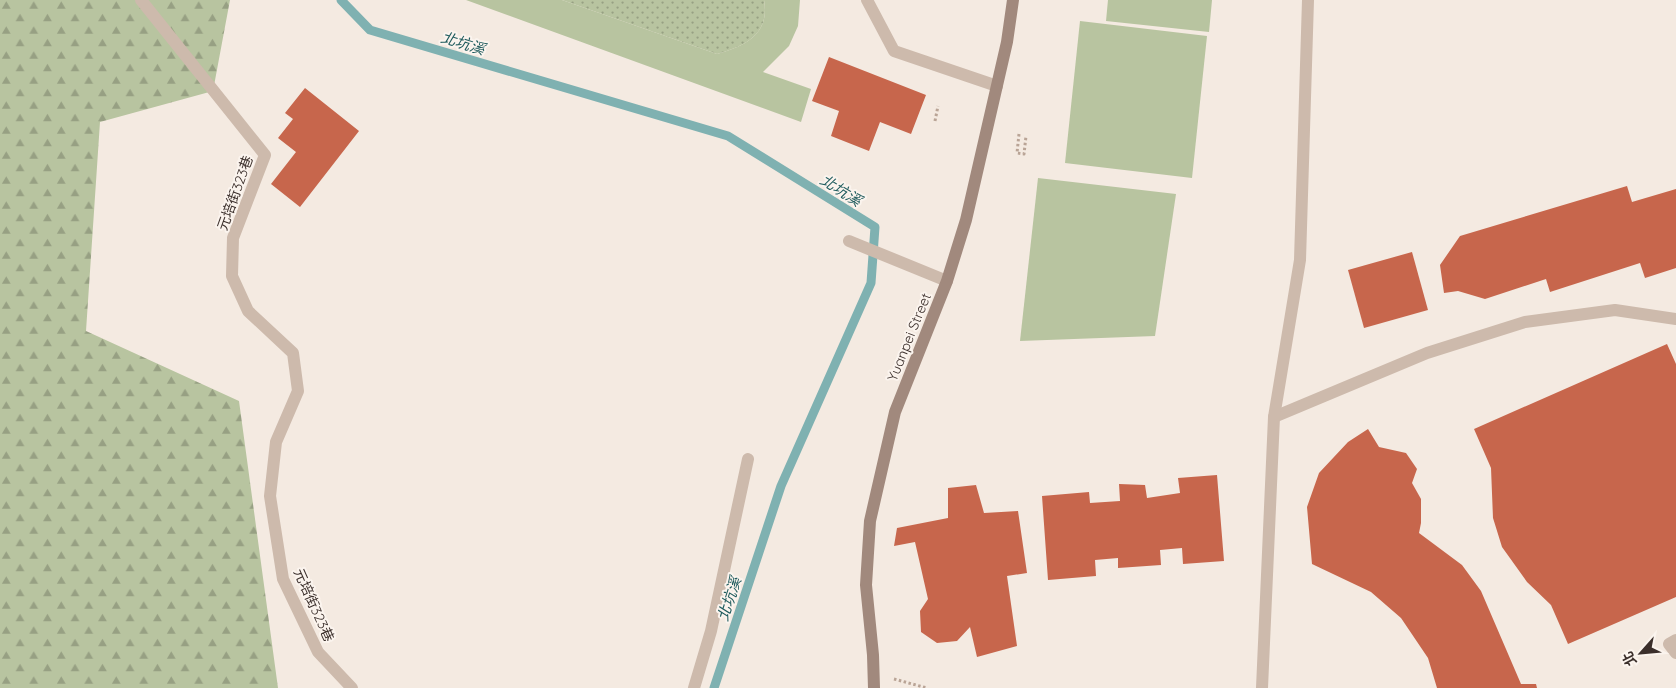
<svg xmlns="http://www.w3.org/2000/svg" width="1676" height="688" viewBox="0 0 1676 688" font-family="Quicksand,'Noto Sans TC',sans-serif">
	<defs>
		<pattern id="grass-dots" width="8" height="8" patternUnits="userSpaceOnUse" patternTransform="scale(1.25)"><rect width="8" height="8" fill="#b8c4a0"/><path d="M2 2h.1M6 6h.1" fill="none" stroke="#97a083" stroke-width="1.8" stroke-linecap="round"/></pattern>
		<pattern id="forest-firs" width="22" height="20" patternUnits="userSpaceOnUse" patternTransform="scale(1.25)"><rect width="22" height="20" fill="#b8c4a0"/><path d="M5 1l3.5 6h-7zM16 11l3.5 6h-7z" fill="#97a083"/></pattern>
	</defs>
	<rect width="100%" height="100%" fill="#f4eae1"/>
	<path fill="url(#grass-dots)" d="M562,0H764C770,34 746,46 717,54Z"/>
	<polygon fill="url(#forest-firs)" points="0,0 230,0 213,91 100,122 86,331 239,401 278,688 0,688"/>
	<g fill="#b8c4a0">
		<path d="M466,0H562L717,54C746,46 770,34 764,0H800L798,26L789,46L763,72L811,89L801,122Z"/>
		<polygon points="1108,0 1212,0 1209,32 1106,21"/>
		<polygon points="1080,21 1207,36 1192,178 1065,163"/>
		<polygon points="1038,178 1176,194 1155,336 1020,341"/>
	</g>
	<g fill="none" stroke-linecap="round" stroke-linejoin="round">
		<polyline stroke="#7fb1b1" stroke-width="9" points="341,0 370,30 728,136 875,227 871,283 781,486 714,688"/>
	</g>
	<g fill="#c7664c">
		<polygon points="829,57 926,95 911,134 880,122 869,151 831,136 839,111 812,101"/>
		<polygon points="305,88 359,131 300,207 271,184 296,152 278,138 293,119 285,113"/>
		<polygon points="1627,186 1632,202 1676,189 1676,268 1645,278 1640,263 1550,292 1546,279 1485,299 1458,291 1444,293 1440,265 1460,236"/>
		<polygon points="1412,252 1428,310 1364,328 1348,270"/>
		<polygon points="1667,344 1676,364 1676,597 1568,644 1551,605 1527,582 1502,547 1493,518 1491,468 1474,429"/>
		<polygon points="1368,429 1379,447 1406,453 1417,469 1412,483 1421,499 1421,523 1419,533 1462,565 1481,591 1521,684 1536,684 1537,688 1437,688 1428,658 1401,618 1371,592 1312,564 1307,507 1319,473 1348,442"/>
		<polygon points="1217,475 1224,561 1183,564 1182,548 1160,550 1161,565 1118,568 1118,558 1095,560 1096,576 1048,580 1042,496 1089,492 1090,503 1120,501 1119,484 1145,485 1147,498 1180,493 1178,478"/>
		<polygon points="976,485 984,513 1018,511 1027,573 1007,576 1017,646 977,657 970,627 957,641 937,643 921,632 920,611 928,599 915,542 894,546 897,528 948,518 948,488"/>
	</g>
	<g fill="none" stroke-linecap="round" stroke-linejoin="round">
		<g stroke="#b9a496" stroke-width="3" stroke-dasharray="2.5 2.5" stroke-linecap="butt">
			<polyline points="935,121 938,106"/>
			<polyline points="1019,134 1017,153 1024,154 1026,136"/>
			<polyline points="894,679 927,688"/>
		</g>
		<g stroke="#cdbaac" stroke-width="12">
			<polyline points="141,0 265,155 233,238 232,276 248,311 293,353 298,391 276,442 270,496 283,579 318,652 352,688"/>
			<polyline points="867,0 894,51 997,86"/>
			<polyline points="849,241 947,281"/>
			<polyline points="1274,417 1427,353 1525,322 1615,310 1676,319"/>
			<polyline points="1676,640 1669,644 1676,653"/>
			<polyline points="694,688 711,631 748,459"/>
			<polyline points="1262,688 1274,417 1300,260 1308,0"/>
		</g>
		<polyline stroke="#a1897d" stroke-width="12" points="874,688 873,655 866,585 870,521 895,412 947,281 966,220 1007,42 1013,0"/>
	</g>
	<g text-anchor="middle" dominant-baseline="central" stroke-width="4" stroke-linejoin="round" paint-order="stroke">
		<g font-size="14" fill="#3b2f2b" stroke="#fbf4ee">
			<text transform="translate(235 193) rotate(-70)">元培街323巷</text>
			<text transform="translate(909 337) rotate(-68)">Yuanpei Street</text>
			<text transform="translate(314 605) rotate(66)">元培街323巷</text>
		</g>
		<g font-size="15" font-style="italic" fill="#1f5b5d" stroke="#fbf4ee">
			<text transform="translate(463 43) rotate(17)">北坑溪</text>
			<text transform="translate(841 190) rotate(32)">北坑溪</text>
			<text transform="translate(729 599) rotate(-72)">北坑溪</text>
		</g>
	</g>
	<g transform="translate(1641 653) rotate(243)" stroke="#fbf4ee" stroke-width="4" paint-order="stroke">
	<path d="M0-4L9 19L0 12L-9 19Z" fill="#3b2f2b"/>
	<text y="-8" font-size="14" font-weight="bold" text-anchor="middle" fill="#3b2f2b">北</text>
	</g>
</svg>
